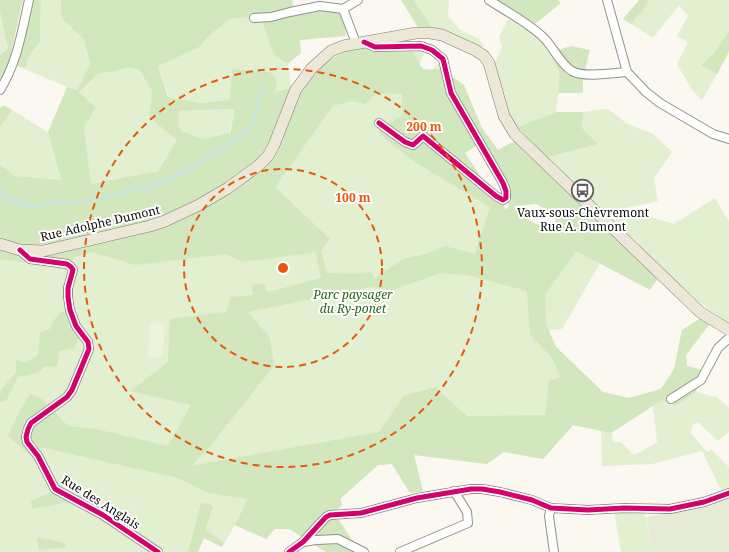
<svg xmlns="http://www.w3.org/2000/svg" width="729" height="552" viewBox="0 0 729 552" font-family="'Noto Serif',serif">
	<rect width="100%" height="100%" fill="#faf8f0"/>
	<g fill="#e2efd0" fill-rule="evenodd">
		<polygon points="41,0 61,0 61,12 63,18 84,40 90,64 77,90 67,87 25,69 28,57 40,42"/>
		<polygon points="414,0 449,0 448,16 460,30 479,39 484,47 432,27"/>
		<polygon points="649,0 729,0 729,31 714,53 701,65 717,74 702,100 692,90 677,64 688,42 677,36 688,16 679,5 653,38 631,24 643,10"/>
		<polygon points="0,12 8,50 0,55"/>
		<path d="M260,16L274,55L288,64L291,88L352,48L425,51L419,66L431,71L439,63L447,93L476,146L465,153L486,185L490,207L600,263L562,329L548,330L556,347L603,392L629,398L661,389L674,370L682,330L711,322L686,355L687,366L702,370L696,392L716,397L729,407V432L718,441L698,422L692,425L693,426L690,432L707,452L711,449L729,467V487L721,490L702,451L652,464L602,466L601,430L573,425L543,459L499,447L487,464L414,455L423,491L410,493L392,464L378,465L340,499L342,505L302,537L290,529H275L266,539L235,525L222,547L204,538L197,552H0V248L171,225L275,92L232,69L229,100L201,103L169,97L158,66L198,48L211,34L230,19ZM653,406L657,443L634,455L621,442H613L612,432Z"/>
		<polygon points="508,19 538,37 558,66 560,81 556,112 518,127 507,111 495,63 502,47 499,37"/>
		<polygon points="129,68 138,70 152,91 149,117 177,140 158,171 91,184 84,128 96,107 79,92 98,74"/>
		<polygon points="235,109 229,133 203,139 182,131 178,125 179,111"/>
		<polygon points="608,109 626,123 653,134 672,152 654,178 658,201 604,213 545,158 598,144 582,128 583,112"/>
		<polygon points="12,110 48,132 61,181 15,176 0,164 0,127"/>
		<path d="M715,198L729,222V323C685,295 649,255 613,218L635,212L674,224Z"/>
		<polygon points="644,510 653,552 621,552 614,511"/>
	</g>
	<g fill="#d2e7bd" fill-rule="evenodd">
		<polygon points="0,0 23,0 9,61 0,80 0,55 8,49 0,12"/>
		<polygon points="33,0 41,0 40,42 28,57 25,69 16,65"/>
		<path d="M61,0H292L294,9L322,6L343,12L346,36L300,40L301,53L288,64L274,55L260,16L230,19L211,34L198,48L158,66L168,97L201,103L229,100L232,69L270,72L277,81L275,92L302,86L322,64L352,48L405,38L423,70L441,69L464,85L482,128L498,150L516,140L660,275L650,290L576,251L545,295L546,324L556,347L603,392L629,398L661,389L674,369L682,330L702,317L711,322L686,355L687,366L702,370L696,392L676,405L662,400L611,433L573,425L543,459L504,452L487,464L414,455L423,491L410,493L392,464L378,465L340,499L342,505L334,512L355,545L366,552H327L322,550L290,529H275L266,539L235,525L248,499L208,493L178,478L40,447L33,458L8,436L17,416L30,394L42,399L68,426L96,429L168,446L191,405L130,391L168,362L170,319L226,312L231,297L253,295L252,285L264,284L268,292L321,278L316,252L243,262L226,254L135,265L92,252L75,257L68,265L47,266L0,259V164L15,176L61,180L48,132L67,87L77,90L90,64L84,40L63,19L61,12ZM129,68L139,70L152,91L149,117L177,140L158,171L91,184L84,128L96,107L79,92L98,74ZM376,93L402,94V115L377,132L418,164L490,207L475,254L445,246L429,253L403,259L375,278L371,272L354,274L327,273L321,251L330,239L275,187L333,106L352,101L365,104ZM235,109L230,133L203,139L182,131L178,125L179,111ZM476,131L492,161L507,182L509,194L508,208L505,209L503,203L486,185L465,153L476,146ZM536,204L553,213L556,222C539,231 525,219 514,206ZM440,273L468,275L527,291L530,334L552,358L561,377L549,381L545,415L467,416L435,387L404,396L379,432L191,466L207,450L274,366L270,338L248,312L371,287L393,290Z"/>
		<polygon points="401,0 414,0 432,27 419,29"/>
		<polygon points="497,0 558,0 561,3 535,24"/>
		<polygon points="639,0 649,0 643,10 631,24 623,19"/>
		<polygon points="729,31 729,52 717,74 701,65 714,53"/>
		<path d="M571,46L590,50L583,78V93H558C561,73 560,69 549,53Z"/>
		<polygon points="3,105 12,110 0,127 0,108"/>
		<polygon points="556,112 583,112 582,128 598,144 545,158 518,127"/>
		<polygon points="72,311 79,325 85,331 73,348 59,351 57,366 44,367 38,373 18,377 6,401 0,402 0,391 16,372 16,360 26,363 38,355 40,332 50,329 54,320 61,312"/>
		<polygon points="54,491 70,502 32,509 31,501"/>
		<polygon points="201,503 205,503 213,506 205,530 224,542 222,547 204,538 198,552 188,552"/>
		<polygon points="37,537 64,543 67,547 39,550"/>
	</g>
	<polygon fill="#e5ebd4" points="729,497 729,552 653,552 646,517 705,506"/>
	<polygon fill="#ecf4d9" points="149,323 165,324 163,357 148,357"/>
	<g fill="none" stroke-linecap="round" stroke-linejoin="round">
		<polyline stroke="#c6e3f4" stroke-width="2" points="0,189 4,195 19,203 30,207 55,202 66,204 105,196 122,195 129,188 147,189 201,163 212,154 229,144 251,127 263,88"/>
		<defs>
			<g id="minor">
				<path d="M489,0C507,12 529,23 544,38C554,48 560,64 572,71C583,78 614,73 627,72"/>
				<polyline points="607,0 627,72 646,92 660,103 713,134 729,139"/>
				<polyline points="343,9 356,43"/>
				<polyline points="254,18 271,17 290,12 320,6 343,9 358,0"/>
				<polyline points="364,42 375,47 421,46 432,50 443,59 451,93 503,183 506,191 506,198 503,200 496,196 423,136 413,145 405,142 379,123"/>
				<path d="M0,90C17,63 22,31 29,0"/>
				<polyline points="20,250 30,259 67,264 71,267 73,270 68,288 68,297 70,310 76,326 88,342 89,349 72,390 67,397 31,423 28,429 26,437 27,442 38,456 55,489 103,515 158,552"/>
				<polyline points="671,399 701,380 718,348 729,338"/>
				<polyline points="551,508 549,516 554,552"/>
				<polyline points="303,542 316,540 338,539 364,552"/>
				<polyline points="289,552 303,542 326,517 330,515 361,513 417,498 471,489 482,489 500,492 532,500 551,508 588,510 624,508 670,509 704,502 729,493"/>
				<polyline points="400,552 468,523 467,512 454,491"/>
			</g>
			<polyline id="major" points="0,244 20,250 43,251 150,226 165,221 199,205 228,188 258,166 268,156 274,145 296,89 301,83 311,69 331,51 343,46 416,33 430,33 442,35 475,50 484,56 489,63 504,116 515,134 700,312 729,330"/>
		</defs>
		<use href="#minor" stroke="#93928f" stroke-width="10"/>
		<use href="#major" stroke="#80807c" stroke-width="12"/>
		<use href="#minor" stroke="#fefefd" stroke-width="8"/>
		<use href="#major" stroke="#ece7d7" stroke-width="11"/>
		<defs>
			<g id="cycleway">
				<polyline points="364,42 375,47 421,46 432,50 443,59 451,93 503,183 506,191 506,198 503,200 496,196 423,136 413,145 405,142 379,123"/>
				<polyline points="20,250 30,259 67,264 71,267 73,270 68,288 68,297 70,310 76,326 88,342 89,349 72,390 67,397 31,423 28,429 26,437 27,442 38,456 55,489 103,515 158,552"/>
				<polyline points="289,552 303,542 326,517 330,515 361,513 417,498 471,489 482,489 500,492 532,500 551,508 588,510 624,508 670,509 704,502 729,493"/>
			</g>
		</defs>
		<use href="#cycleway" stroke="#fff" stroke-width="8"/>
		<use href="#cycleway" stroke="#d6006c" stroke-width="5"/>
	</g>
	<g fill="none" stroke="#e8590c" stroke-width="2" stroke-dasharray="7 5">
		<circle cx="283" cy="268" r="99"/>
		<circle cx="283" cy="268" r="199"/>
	</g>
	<defs>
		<symbol id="bus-ring" viewBox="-11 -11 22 22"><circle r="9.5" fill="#fff" stroke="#5f5f5c" stroke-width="1.5"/><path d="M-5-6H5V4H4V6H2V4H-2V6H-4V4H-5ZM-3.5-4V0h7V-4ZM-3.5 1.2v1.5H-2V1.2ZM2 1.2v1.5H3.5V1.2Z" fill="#5f5f5c"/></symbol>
	</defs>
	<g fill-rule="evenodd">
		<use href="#bus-ring" x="570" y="178" width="25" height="25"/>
	</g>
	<g text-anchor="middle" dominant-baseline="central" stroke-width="4" stroke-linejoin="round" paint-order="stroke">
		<g font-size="12" fill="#0c0c0c" stroke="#fff">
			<text x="583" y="212">Vaux-sous-Chèvremont<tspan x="583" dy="14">Rue A. Dumont</tspan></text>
		</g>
		<g font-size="12" fill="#0c0c0c" stroke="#fff">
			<text transform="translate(100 223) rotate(-13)">Rue Adolphe Dumont</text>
			<text transform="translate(101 502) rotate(32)">Rue des Anglais</text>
		</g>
		<g font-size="12" font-style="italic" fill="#2a631d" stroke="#fff">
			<text x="353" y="294">Parc paysager<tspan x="353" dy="14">du Ry-ponet</tspan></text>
		</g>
	</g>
	<circle cx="283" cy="268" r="6" fill="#e8590c" stroke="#fff" stroke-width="2"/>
	<g font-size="12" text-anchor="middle" font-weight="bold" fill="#e8590c" stroke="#fff" stroke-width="4" stroke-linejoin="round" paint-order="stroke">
		<text x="424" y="131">200 m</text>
		<text x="353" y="202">100 m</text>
	</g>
</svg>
